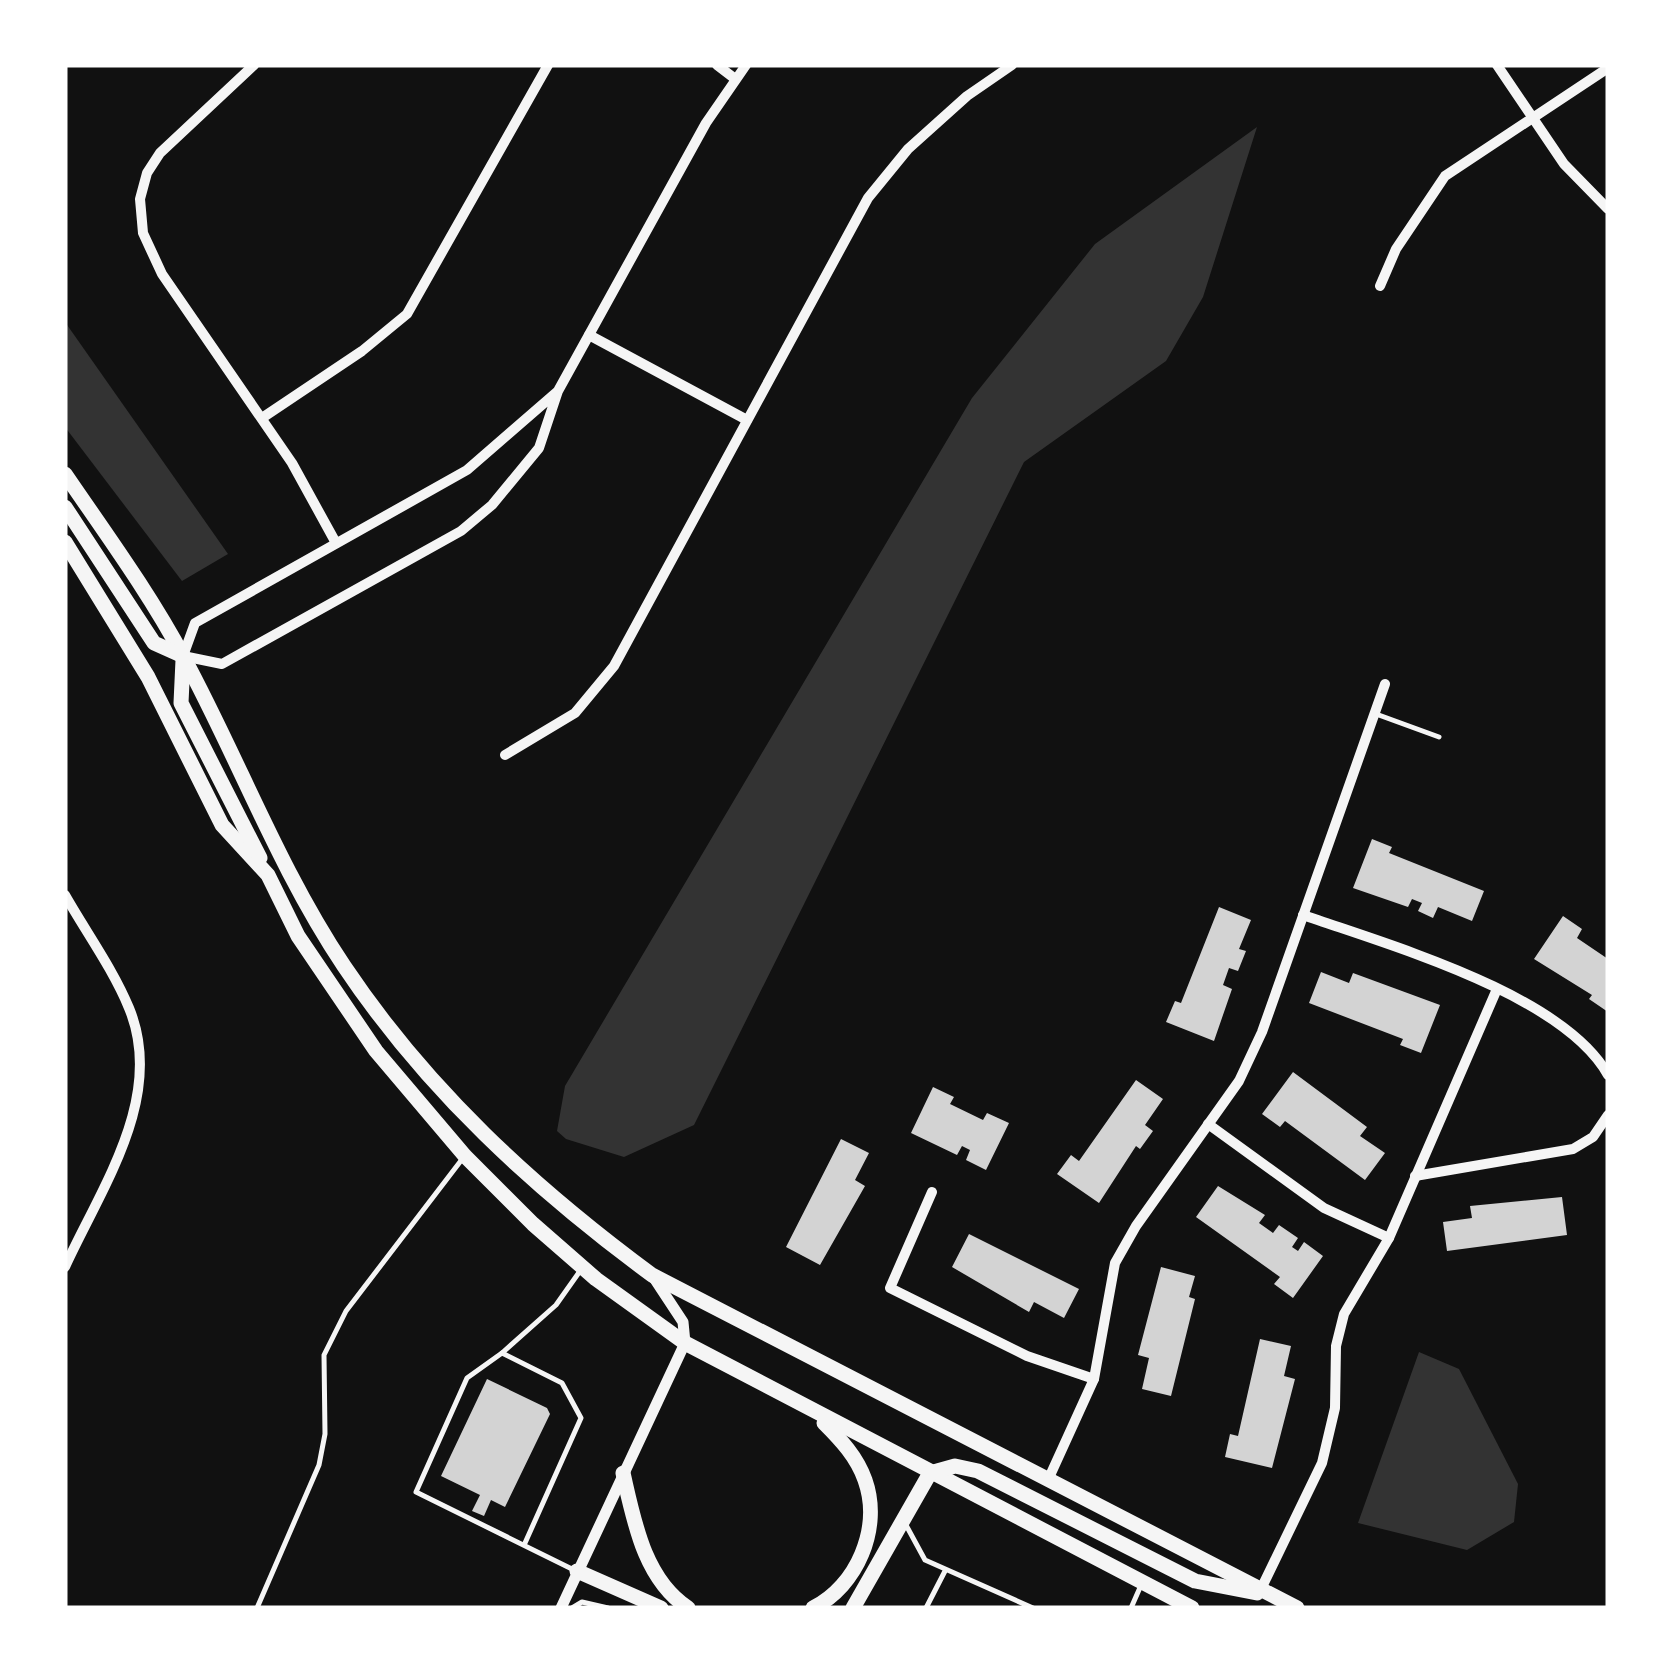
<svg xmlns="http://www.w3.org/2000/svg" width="1673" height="1673" viewBox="0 0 1673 1673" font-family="'Varela Round',sans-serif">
	<rect width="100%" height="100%" fill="#111"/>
	<g fill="#333">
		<polygon points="1257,127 1203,297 1166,361 1024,462 694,1125 624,1157 566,1139 557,1131 565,1086 972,398 1095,244"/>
		<polygon points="65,322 228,554 182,581 65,427"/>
		<polygon points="1419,1352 1459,1369 1518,1484 1514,1522 1467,1550 1358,1523"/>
	</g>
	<g fill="#d3d3d3">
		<polygon points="1372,839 1392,847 1389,853 1484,891 1472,921 1438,907 1433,918 1418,911 1422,903 1412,899 1408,907 1353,888"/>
		<polygon points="1219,907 1251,920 1239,949 1246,951 1238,971 1229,968 1223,985 1232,989 1214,1041 1166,1022 1175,1001 1181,1003"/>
		<polygon points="1563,916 1582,929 1577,938 1608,959 1608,1012 1589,999 1592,995 1534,959"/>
		<polygon points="1321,972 1349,983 1353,973 1440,1005 1421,1053 1400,1045 1403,1039 1309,1003"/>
		<polygon points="1293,1072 1367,1127 1360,1136 1385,1153 1365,1180 1285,1121 1280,1127 1262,1114"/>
		<polygon points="1136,1080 1163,1099 1145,1125 1153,1131 1140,1149 1136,1146 1099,1203 1057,1174 1071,1155 1079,1161"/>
		<polygon points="933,1087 954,1097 950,1104 983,1120 987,1113 1009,1123 986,1170 966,1160 970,1150 962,1146 957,1155 911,1133"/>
		<polygon points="841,1139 869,1153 855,1180 865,1186 820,1265 786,1247"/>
		<polygon points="1218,1186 1265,1215 1259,1223 1273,1233 1279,1225 1298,1238 1292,1247 1298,1251 1304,1242 1323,1256 1293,1298 1274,1284 1280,1277 1196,1217"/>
		<polygon points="1562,1197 1567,1235 1447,1251 1443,1222 1472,1218 1470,1206"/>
		<polygon points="969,1234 1079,1289 1064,1318 1034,1302 1029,1312 952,1267"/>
		<polygon points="1161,1267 1195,1276 1189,1297 1195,1299 1171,1396 1142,1389 1149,1358 1138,1355"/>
		<polygon points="1260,1339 1291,1346 1284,1376 1295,1379 1272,1468 1225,1457 1230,1434 1238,1436"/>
		<polygon points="487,1379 547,1408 550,1414 505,1507 491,1500 484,1516 472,1511 480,1495 441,1476"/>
	</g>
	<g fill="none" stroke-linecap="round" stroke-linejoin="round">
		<g stroke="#f5f5f5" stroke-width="5">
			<polyline points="1376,714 1439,737"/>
			<polyline points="502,1353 467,1378 416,1492 576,1571"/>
			<polyline points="906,1525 925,1560 1033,1608"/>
			<polyline points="525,1543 581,1418 562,1383 502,1353 556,1305 580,1271"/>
			<polyline points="257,1608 319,1465 325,1434 324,1355 346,1311 463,1158"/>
			<polyline points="572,1608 582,1602 608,1608"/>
			<polyline points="926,1608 945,1571"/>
			<polyline points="1131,1608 1142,1583"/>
		</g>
		<g stroke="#f5f5f5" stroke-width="10">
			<polyline points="254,65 160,153 147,173 140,199 143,233 162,274 292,463 336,543"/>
			<polyline points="717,65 734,78"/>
			<polyline points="1497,65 1564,164 1608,209"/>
			<polyline points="1380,286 1396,249 1445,176 1608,68"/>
			<polyline points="589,335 747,420"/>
			<polyline points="558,391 467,470 195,623 183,656 222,664 461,531 492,505 539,448 558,391 706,123 746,65"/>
			<polyline points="262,418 362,351 407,314 548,65"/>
			<polyline points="505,755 575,713 614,666 868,198 908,149 967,96 1012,65"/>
			<path d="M65,895C86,932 113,969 129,1008C166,1097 101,1188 65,1267"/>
			<path d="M1303,915C1388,945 1563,994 1608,1075"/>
			<polyline points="1208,1124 1324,1208 1389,1238"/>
			<polyline points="1415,1176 1573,1149 1593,1137 1608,1115"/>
			<polyline points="932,1192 890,1288 1027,1356 1094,1379"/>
			<polyline points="1048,1480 1094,1379 1115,1263 1136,1226 1239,1081 1262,1032 1385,684"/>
			<polyline points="1261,1589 1322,1463 1335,1408 1336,1346 1344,1314 1389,1238 1497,989"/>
		</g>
		<polyline stroke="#f5f5f5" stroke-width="11" points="561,1608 685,1343 683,1322 654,1278"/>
		<g stroke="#f5f5f5" stroke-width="15">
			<path d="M65,474C106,534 150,594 184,658C239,760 279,869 344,966C427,1090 533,1187 652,1275L1297,1608"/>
			<polyline points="65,507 154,643 183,656"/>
			<polyline points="65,542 148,677 222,825 268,875 298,936 376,1051 465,1156 533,1224 596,1279 685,1343 1192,1608"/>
			<polyline points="183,660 181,703 260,858"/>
			<path d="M623,1473C634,1521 644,1579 688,1608"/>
			<polyline points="577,1571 661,1608"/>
			<path d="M813,1608C857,1586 882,1528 865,1480C857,1457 841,1440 824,1423"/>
			<polyline points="853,1608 930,1473 955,1466 978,1471 1195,1581 1257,1593"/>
		</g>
	</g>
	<rect width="1673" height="1673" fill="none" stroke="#ffffff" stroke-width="135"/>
</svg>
